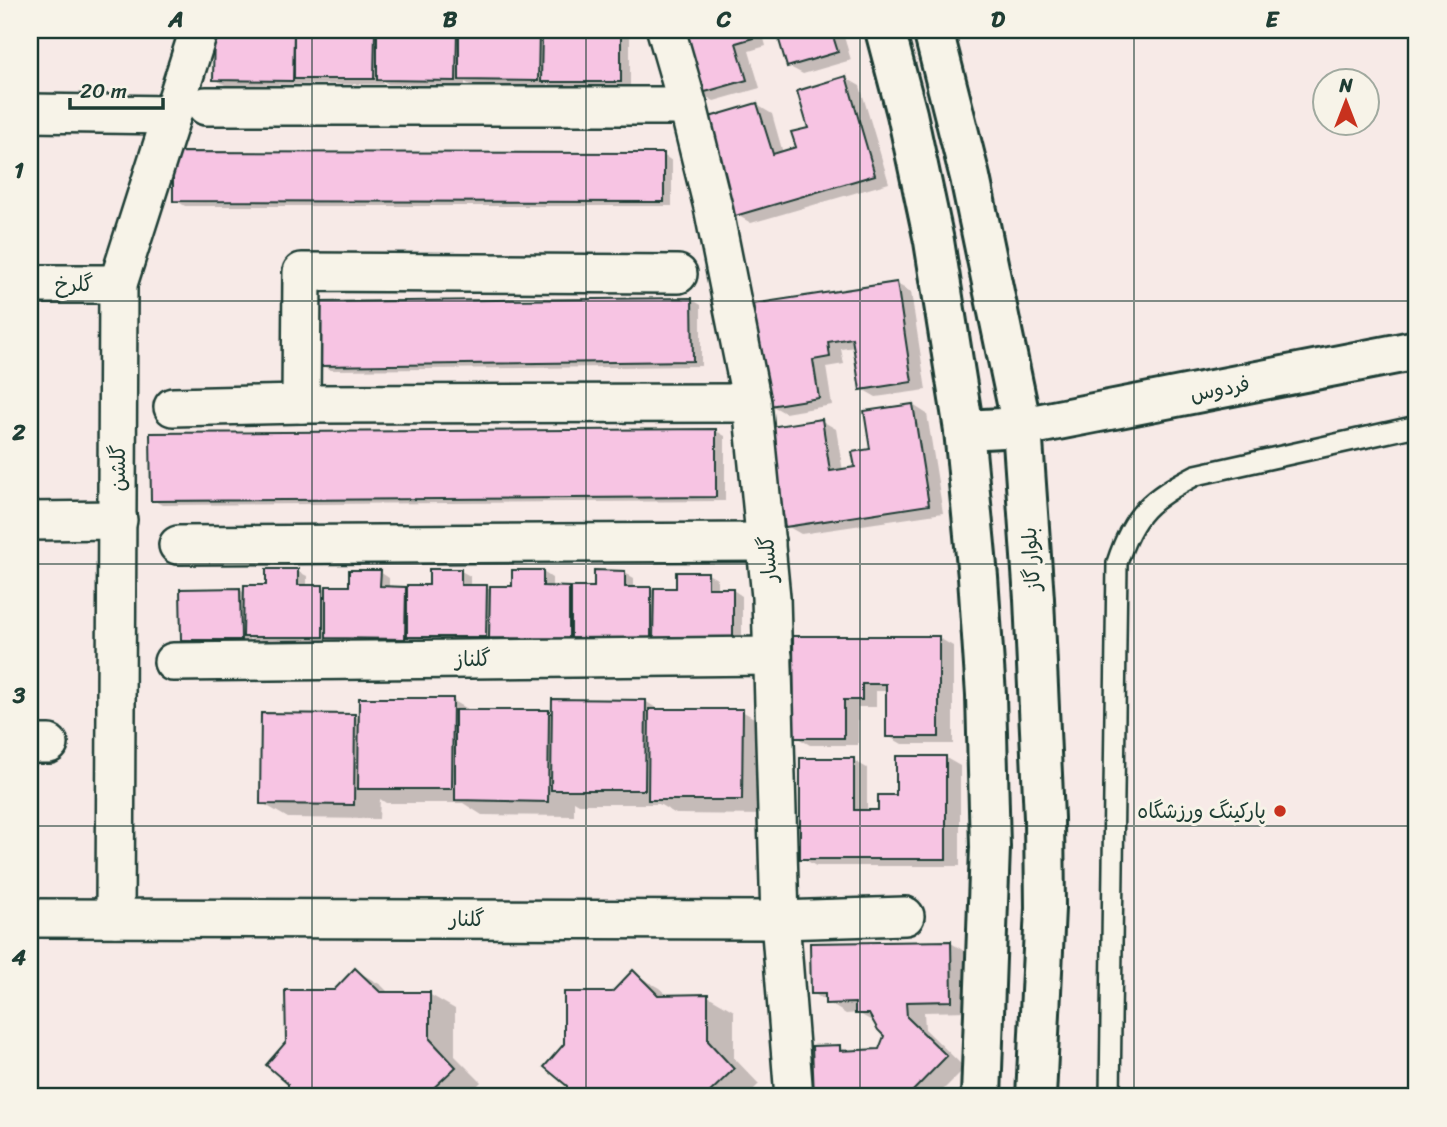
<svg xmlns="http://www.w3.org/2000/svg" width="1447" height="1127" viewBox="0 0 1447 1127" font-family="Sriracha,'Playpen Sans Arabic',sans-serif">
	<rect width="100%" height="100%" fill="#f7eae7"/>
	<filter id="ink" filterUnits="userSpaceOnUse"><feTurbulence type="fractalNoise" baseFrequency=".0143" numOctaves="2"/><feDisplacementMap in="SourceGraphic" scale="14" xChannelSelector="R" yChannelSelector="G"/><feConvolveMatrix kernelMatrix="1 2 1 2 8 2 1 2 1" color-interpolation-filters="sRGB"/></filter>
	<g filter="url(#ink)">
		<g fill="#0003">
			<polygon points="216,30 375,30 379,32 379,30 440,30 456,31 461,33 483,30 522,30 538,31 543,33 565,32 565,30 605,30 604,32 621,32 630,38 630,87 552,86 547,83 547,86 470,85 465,82 465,85 388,84 383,81 383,84 225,85 215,79"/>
			<polygon points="681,30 766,30 762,31 766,46 749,51 760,88 714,101 700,93"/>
			<polygon points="778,30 842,30 851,60 803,74 788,66"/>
			<polygon points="846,78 860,86 889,183 751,223 737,215 757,105 772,114 783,153 798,148"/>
			<polygon points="663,155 672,161 672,206 185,206 175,200"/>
			<polygon points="897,284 911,292 926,390 876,397 862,389 855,347 841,349 844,364 826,367 832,405 785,413 771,405 755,305"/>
			<polygon points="691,299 701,305 701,366 331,370 321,365"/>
			<polygon points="913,405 927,414 943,513 801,534 787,526 822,421 836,429 843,471 857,468"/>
			<polygon points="716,431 725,436 725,501 162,505 153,500"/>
			<polygon points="297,571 307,576 307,587 323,587 328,590 351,588 380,572 389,578 389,588 431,587 461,571 470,576 470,587 486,587 491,590 513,588 543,572 552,578 552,588 569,589 573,591 595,589 625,573 634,578 634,589 651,589 656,591 678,590 708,574 717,579 717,590 733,590 742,596 742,645 500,643 495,640 495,642 337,643 332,640 332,642 255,641 249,638 250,644 192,645 183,639 240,590 246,594 268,587"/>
			<polygon points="795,638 939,638 953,646 953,744 902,744 888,736 888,691 876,691 876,707 858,707 858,745 810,745 796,737"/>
			<polygon points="452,700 473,712 548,712 553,715 645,701 661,711 742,711 768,726 767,815 676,814 659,804 579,804 574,801 574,816 482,815 463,803 386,803 380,799 379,819 288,818 262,803 354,716 361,719"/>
			<polygon points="946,758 960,766 960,866 816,866 802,858 853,760 867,768 867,812 880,812"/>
			<polygon points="951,943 969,954 970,1011 924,1012 925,1029 965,1068 936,1097 815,1097 814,1048 840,1047 849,1052 880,1051 886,1035 877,1024 858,1013 846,1014 813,993"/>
			<polygon points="355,970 381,985 390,994 429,994 455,1009 455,1056 481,1082 466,1097 290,1097 290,1083 334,992"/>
			<polygon points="633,973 659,988 668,996 708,996 734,1011 734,1058 759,1084 746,1097 568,1097 569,1085 613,994"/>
		</g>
		<g fill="#f7c4e3" stroke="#1f3d34" stroke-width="2">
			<polygon points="214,30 294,30 293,81 213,80"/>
			<polygon points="294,30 375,30 374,79 294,79"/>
			<polygon points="377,30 457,30 456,81 377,80"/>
			<polygon points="459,30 539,30 538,81 459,80"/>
			<polygon points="542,30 621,30 621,82 541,82"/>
			<polygon points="679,30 750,30 753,38 736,43 747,80 698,94"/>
			<polygon points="776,30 831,30 838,52 787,67"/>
			<polygon points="846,76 875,175 735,216 706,118 757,103 773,154 796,147 791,132 808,128 797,91"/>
			<polygon points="173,152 664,153 664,202 173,201"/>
			<polygon points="897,282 912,382 860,390 852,338 828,342 830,357 813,360 819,398 769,406 753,304"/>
			<polygon points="692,298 693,361 320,366 319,302"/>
			<polygon points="913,404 929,505 785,527 770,427 822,419 830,471 855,467 852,452 870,449 864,411"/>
			<polygon points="716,429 716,497 151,501 150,433"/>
			<polygon points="266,569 298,569 298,585 323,585 323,637 243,637 244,585 266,585"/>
			<polygon points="429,569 461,569 461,585 487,585 486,637 407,637 407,585 429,585"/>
			<polygon points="349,570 381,570 380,586 406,587 405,639 326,638 326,586 349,586"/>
			<polygon points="512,570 543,570 543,586 569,587 569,639 489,638 490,586 512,586"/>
			<polygon points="594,570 625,571 625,587 651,587 651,639 571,638 571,587 594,587"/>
			<polygon points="676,572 708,572 708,588 733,588 733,640 653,640 654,588 676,588"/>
			<polygon points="240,588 241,640 181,640 180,589"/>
			<polygon points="793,636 939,636 939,737 886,737 886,684 862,684 862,700 844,700 844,738 794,738"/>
			<polygon points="359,698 453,698 452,789 358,789"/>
			<polygon points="552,699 646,700 645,790 551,790"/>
			<polygon points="649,709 743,709 742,800 648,800"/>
			<polygon points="455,710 549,710 548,802 455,800"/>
			<polygon points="261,713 355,714 354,805 260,804"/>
			<polygon points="896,756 946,756 946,859 800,859 800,758 854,758 854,810 878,810 878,795 896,795"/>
			<polygon points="951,941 952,1001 906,1002 907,1017 947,1056 907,1097 814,1097 812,1046 840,1045 840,1051 879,1049 884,1036 878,1030 869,1014 855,1014 855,1003 825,1004 825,994 811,994 810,943"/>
			<polygon points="355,968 380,992 430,992 430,1039 456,1067 427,1094 428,1097 288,1097 288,1084 266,1065 286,1042 285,990 334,990"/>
			<polygon points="633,970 658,995 708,994 708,1041 734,1069 705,1097 567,1097 567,1086 544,1067 564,1044 564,992 612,992"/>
		</g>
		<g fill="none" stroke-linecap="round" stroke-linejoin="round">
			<defs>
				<path id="service" d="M1110,1097L1117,563C1133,513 1150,499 1196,475L1417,426"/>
				<g id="minor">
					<polyline points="666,30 688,106 713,207 752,403 771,597 780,920 794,1097"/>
					<polyline points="206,106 688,106"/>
					<polyline points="30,113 172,115"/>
					<polyline points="30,284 118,284"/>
					<polyline points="301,404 302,272 678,274"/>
					<polyline points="173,407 301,404 752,403"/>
					<polyline points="30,521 118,520"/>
					<polyline points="178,545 766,542"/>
					<polyline points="173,662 773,656"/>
					<polyline points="30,744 49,744"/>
					<polyline points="30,918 780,920 905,916"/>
					<polyline points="115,918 118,284 199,30"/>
				</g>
				<polyline id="tertiary" points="964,430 1022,427 1417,350"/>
				<g id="secondary">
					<polyline points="885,30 907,114 934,241 964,430 978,577 986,695 990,847 981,1097"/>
					<polyline points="933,30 970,177 1022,427 1034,599 1044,818 1045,908 1036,1097"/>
				</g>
			</defs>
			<use href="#service" stroke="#1f3d34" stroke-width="24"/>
			<use href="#minor" stroke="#1f3d34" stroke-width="42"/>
			<use href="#tertiary" stroke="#1f3d34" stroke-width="44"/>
			<use href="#secondary" stroke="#1f3d34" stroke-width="44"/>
			<use href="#service" stroke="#f7f3e8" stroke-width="19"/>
			<use href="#minor" stroke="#f7f3e8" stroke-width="37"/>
			<use href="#tertiary" stroke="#f7f3e8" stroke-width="38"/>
			<use href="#secondary" stroke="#f7f3e8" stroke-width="38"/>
		</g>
	</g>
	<path fill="none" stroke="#1f3d34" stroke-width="2" stroke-opacity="0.55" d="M312,30V1097M586,30V1097M860,30V1097M1134,30V1097M30,301H1417M30,564H1417M30,826H1417"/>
	<circle fill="#c8321e" stroke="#f7f3e8" stroke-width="2.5" cx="1280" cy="811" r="7"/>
	<g text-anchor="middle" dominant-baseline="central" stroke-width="6" stroke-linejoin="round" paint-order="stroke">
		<g font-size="21" fill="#1f3d34" stroke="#f7f3e8">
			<text x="74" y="284">گلرخ</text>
			<text transform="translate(1220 389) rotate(-11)">فردوس</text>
			<text transform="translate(118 468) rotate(-90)">گلشن</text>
			<text transform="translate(768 559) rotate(-95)">گلسار</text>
			<text transform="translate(1031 559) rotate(-94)">بلوار گاز</text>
			<text transform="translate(473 659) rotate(-1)">گلناز</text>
			<text x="467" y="919">گلنار</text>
		</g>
		<g font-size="21" fill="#1f3d34" stroke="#f7f3e8" text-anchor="end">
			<text x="1266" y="811">پارکینگ ورزشگاه</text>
		</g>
	</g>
	<rect width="1447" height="1127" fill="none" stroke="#f7f3e8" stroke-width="77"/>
	<g transform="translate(1346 102)"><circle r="33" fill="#f7f3e8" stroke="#a1aaa0" stroke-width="2"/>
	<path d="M0-5L12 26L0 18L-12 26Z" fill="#c8321e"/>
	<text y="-10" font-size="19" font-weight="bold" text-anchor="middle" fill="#1f3d34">N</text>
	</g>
	<path d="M70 98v10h93v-10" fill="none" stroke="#1f3d34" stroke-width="3.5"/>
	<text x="80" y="98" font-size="21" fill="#1f3d34" stroke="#f7f3e8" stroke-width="5" paint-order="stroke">20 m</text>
	<rect x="38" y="38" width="1370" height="1050" fill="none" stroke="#1f3d34" stroke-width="2.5"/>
	<g font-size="23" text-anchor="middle" font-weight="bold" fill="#1f3d34">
		<text x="176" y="27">A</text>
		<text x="450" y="27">B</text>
		<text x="724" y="27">C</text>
		<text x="998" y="27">D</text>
		<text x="1272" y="27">E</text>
		<text x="19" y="178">1</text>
		<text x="19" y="440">2</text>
		<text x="19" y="703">3</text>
		<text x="19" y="965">4</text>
	</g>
</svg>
